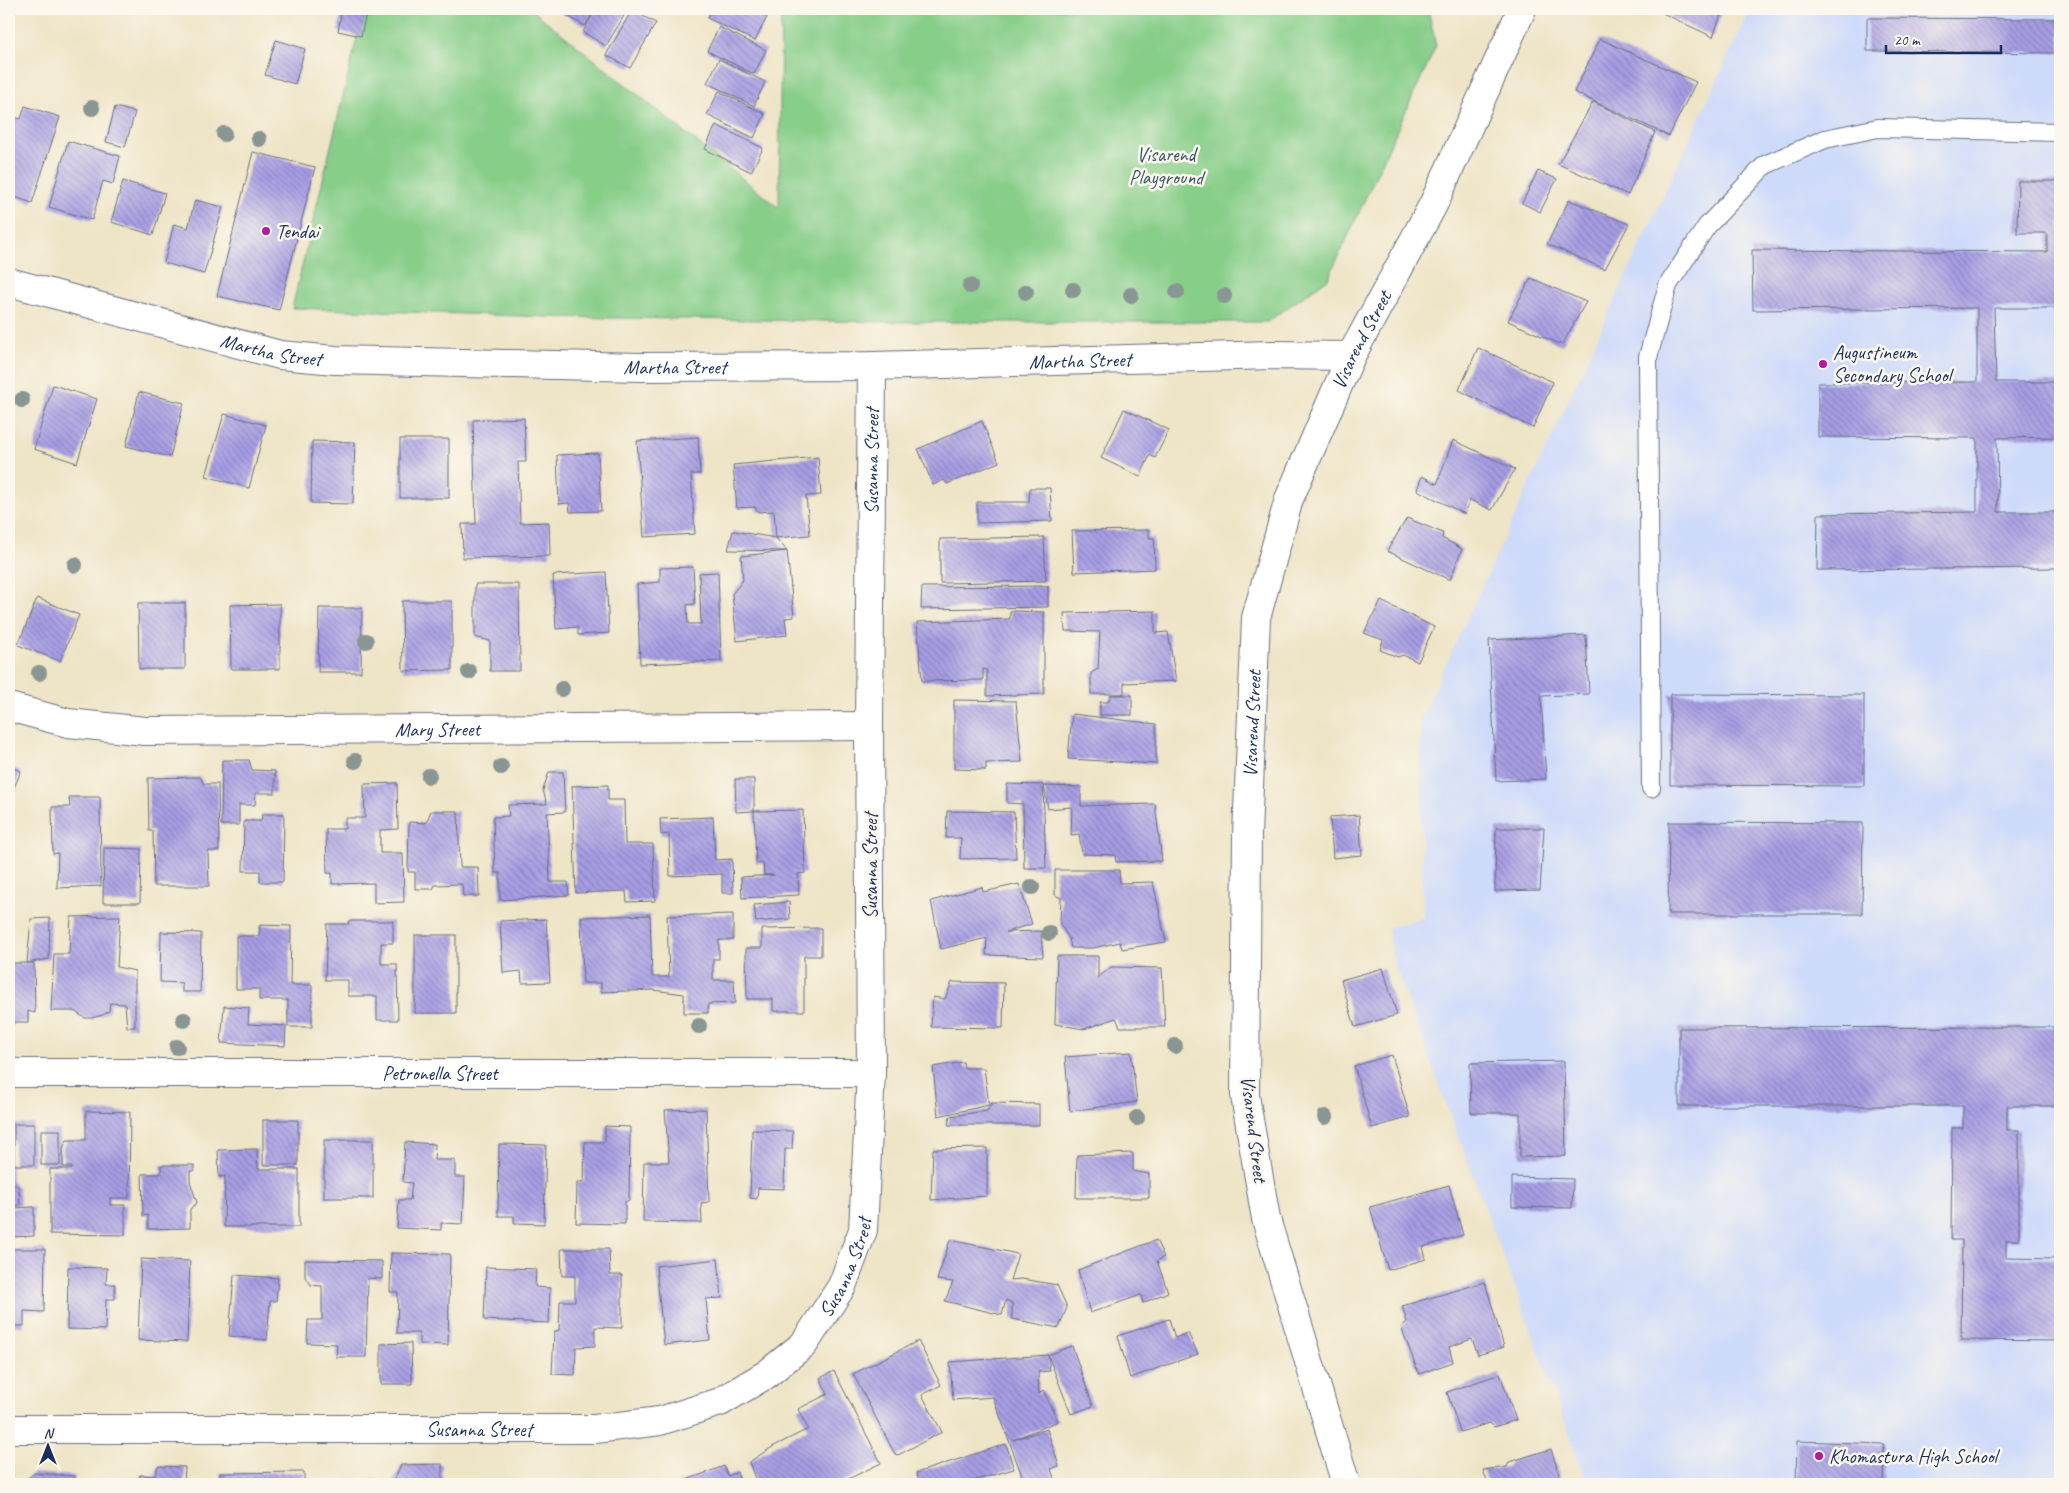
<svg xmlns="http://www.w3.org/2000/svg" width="2069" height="1493" viewBox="0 0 2069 1493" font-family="Caveat,sans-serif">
	<defs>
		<pattern id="building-back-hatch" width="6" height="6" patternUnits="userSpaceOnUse" patternTransform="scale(1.25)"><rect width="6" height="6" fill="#a79de4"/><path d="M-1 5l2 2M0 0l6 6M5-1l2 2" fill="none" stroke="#8780bc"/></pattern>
	</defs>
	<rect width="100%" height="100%" fill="#fbf7ec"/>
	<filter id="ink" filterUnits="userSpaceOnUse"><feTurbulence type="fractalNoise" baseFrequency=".02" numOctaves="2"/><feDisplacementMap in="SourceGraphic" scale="10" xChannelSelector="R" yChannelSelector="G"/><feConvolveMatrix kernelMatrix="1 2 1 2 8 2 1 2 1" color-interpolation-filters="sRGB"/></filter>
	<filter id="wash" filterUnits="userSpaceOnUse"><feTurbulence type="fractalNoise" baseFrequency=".0096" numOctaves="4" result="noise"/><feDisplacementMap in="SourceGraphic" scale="20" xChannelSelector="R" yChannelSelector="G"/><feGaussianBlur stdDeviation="1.12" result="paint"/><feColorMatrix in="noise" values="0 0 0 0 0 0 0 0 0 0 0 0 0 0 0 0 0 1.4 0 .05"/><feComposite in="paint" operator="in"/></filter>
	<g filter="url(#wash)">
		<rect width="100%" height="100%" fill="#eee4c6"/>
		<polygon fill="#cedafa" points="1750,9 2060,9 2060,1484 1588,1484 1394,964 1388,928 1423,918 1420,720"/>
		<polygon fill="#87ce89" stroke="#517e74" points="364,9 531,9 779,208 781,9 1428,9 1436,46 1328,279 1267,322 895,322 549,317 292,308"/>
		<g id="blocks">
			<g fill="url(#building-back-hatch)">
				<polygon points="342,9 367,9 361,36 338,31"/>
				<polygon points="564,9 595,9 585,26 562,13"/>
				<polygon points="596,9 628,9 606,46 583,32"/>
				<polygon points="712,9 750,9 767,17 755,41 707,18"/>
				<polygon points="1654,9 1723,9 1713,37"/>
				<polygon points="632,10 656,23 630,68 606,55"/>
				<polygon points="1867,18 2060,19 2060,53 1867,51"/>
				<polygon points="719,27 766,50 754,74 707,51"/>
				<polygon points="1600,39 1696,82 1669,136 1574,92"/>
				<polygon points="276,40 305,49 295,84 265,75"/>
				<polygon points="719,59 765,82 754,106 707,83"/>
				<polygon points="719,91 765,114 754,138 707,115"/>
				<polygon points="1593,102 1655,132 1628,195 1558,164"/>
				<polygon points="25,106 60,117 32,203 9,195 9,116 21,119"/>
				<polygon points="115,107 135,112 125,147 106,142"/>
				<polygon points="716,125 763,148 751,172 705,149"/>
				<polygon points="68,141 120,156 113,184 103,181 92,220 49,207"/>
				<polygon points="253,152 315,167 279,310 217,296"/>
				<polygon points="1538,171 1557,179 1540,212 1522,203"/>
				<polygon points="123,181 165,193 153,235 111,222"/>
				<polygon points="2018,181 2060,181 2060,308 1994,308 1996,382 2060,382 2060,437 1997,438 1998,512 2059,512 2059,568 1817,570 1818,514 1977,512 1977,438 1818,437 1818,383 1977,382 1977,308 1753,310 1752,250 2047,252 2047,233 2017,233"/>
				<polygon points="195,200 223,207 204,274 164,263 174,224 188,228"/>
				<polygon points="1569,200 1629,224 1605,269 1547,244"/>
				<polygon points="1531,278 1586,302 1562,345 1508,321"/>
				<polygon points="1478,348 1553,382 1533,428 1459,390"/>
				<polygon points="9,370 14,372 9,389"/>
				<polygon points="53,385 97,399 77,463 34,449"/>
				<polygon points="139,392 184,403 170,457 126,446"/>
				<polygon points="1124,409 1169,430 1155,458 1150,455 1140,477 1101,458"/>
				<polygon points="224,414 266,425 249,488 206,476"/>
				<polygon points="524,418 526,462 518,462 520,523 549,522 550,556 463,558 462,524 476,524 473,420"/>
				<polygon points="982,421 999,462 947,484 944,480 933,485 918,449"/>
				<polygon points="698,437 700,474 691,474 695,534 644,537 637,441"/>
				<rect x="400" y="439" width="49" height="59"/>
				<polygon points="1453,440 1515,469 1492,510 1470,500 1465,514 1417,490 1422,476 1437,484"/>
				<polygon points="312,441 355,442 353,504 311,503"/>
				<polygon points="598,453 601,511 570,512 569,503 559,504 557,455"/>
				<polygon points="818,457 821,495 806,496 810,535 776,538 774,511 758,512 755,507 737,508 733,465"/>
				<polygon points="1030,488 1050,488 1052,521 977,523 977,502 1029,502"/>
				<polygon points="1407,518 1443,533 1442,538 1462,549 1450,580 1387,551"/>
				<polygon points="1149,530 1149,538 1154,538 1155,569 1074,572 1072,531"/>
				<polygon points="733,531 776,538 787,551 728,550"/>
				<polygon points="1044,537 1046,581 940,583 940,539"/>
				<polygon points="787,551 794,617 785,618 787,635 737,641 732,594 743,580 741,556"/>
				<polygon points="693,567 695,604 687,605 688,624 701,624 699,573 718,572 721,661 640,664 637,584 660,582 660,568"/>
				<polygon points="606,572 609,633 578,635 578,627 556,629 553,575"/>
				<polygon points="475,584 519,584 520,671 490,671 490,641 475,637"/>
				<polygon points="1048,586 1048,607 921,609 922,587"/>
				<polygon points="37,598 79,615 60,661 18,645"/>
				<polygon points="402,601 452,601 452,670 403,671"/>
				<polygon points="1381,601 1434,627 1418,662 1403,655 1398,657 1380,650 1383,640 1364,633"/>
				<polygon points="138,603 185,603 185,669 139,669"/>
				<polygon points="280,604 280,669 231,669 230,605"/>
				<polygon points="319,608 362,608 361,672 318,672"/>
				<polygon points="1010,611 1044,612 1044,694 987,696 987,670 983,669 983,680 922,681 917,622 1010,619"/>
				<polygon points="1155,611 1155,633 1168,632 1176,681 1124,683 1124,694 1091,694 1091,673 1098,669 1100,632 1065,631 1064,613"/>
				<polygon points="1586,635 1589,694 1541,696 1546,779 1496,781 1489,640"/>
				<polygon points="1670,694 1864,695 1864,786 1670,785"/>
				<polygon points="1111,695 1132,695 1132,715 1100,715 1100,702 1108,702"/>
				<polygon points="954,700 1016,701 1022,762 986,763 986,770 954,769"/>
				<polygon points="1072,714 1156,724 1156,764 1068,759"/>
				<polygon points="222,760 249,760 252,770 275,771 275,793 256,793 255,805 239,805 239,825 221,825"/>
				<polygon points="9,766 21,771 9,800"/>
				<polygon points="549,772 563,772 565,812 547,813 550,882 568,882 569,895 500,900 500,873 495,873 493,817 509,816 508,805 547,804 543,790"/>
				<polygon points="200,777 204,784 218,784 219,851 208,851 209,886 154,886 153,831 149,831 148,778"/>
				<polygon points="735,779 754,779 754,811 736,812"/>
				<polygon points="397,783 398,829 380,830 380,853 403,853 404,902 374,903 374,883 332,884 332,873 327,873 326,829 345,829 345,818 365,818 364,784"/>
				<polygon points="1007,784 1043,785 1046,868 1024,868 1023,804 1007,803"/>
				<polygon points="608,785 608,800 624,800 625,844 653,844 655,901 627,902 626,891 576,893 572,786"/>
				<polygon points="1044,786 1081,787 1081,806 1155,804 1162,861 1116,862 1115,855 1082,854 1079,834 1071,835 1072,807 1048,809"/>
				<polygon points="69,797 100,797 101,886 57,888 58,853 53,854 52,807 70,807"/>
				<polygon points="803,810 805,873 798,874 799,895 742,898 741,877 774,875 764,875 763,863 756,863 754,811"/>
				<polygon points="431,811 458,811 460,867 478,867 479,896 463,896 462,884 435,885 433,889 415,889 415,872 408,872 409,822 426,823"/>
				<polygon points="947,811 1014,812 1016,858 960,859 961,838 946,838"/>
				<polygon points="262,814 284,814 283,882 260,882 260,871 243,871 244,821 261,821"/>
				<polygon points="1359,815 1362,855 1333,858 1330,817"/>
				<polygon points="713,817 715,860 732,859 733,893 722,893 722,874 670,876 669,834 661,835 660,819"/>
				<polygon points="1669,822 1863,823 1862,914 1668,914"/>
				<polygon points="1496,828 1544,828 1540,890 1495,891"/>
				<polygon points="104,848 141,849 140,903 103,903"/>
				<polygon points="1055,870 1119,870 1120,883 1153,882 1166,942 1122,949 1120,942 1093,948 1071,948 1069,938 1060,924 1061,898 1055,895"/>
				<polygon points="1019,884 1032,924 1006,932 1041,931 1043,957 986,955 987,938 941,949 931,901 982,887 983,892"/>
				<polygon points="789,902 790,919 756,922 754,905"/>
				<polygon points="733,914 733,940 719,940 719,959 713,959 713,980 734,980 735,1003 708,1004 708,1013 684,1013 684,994 653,990 601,992 601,983 583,983 581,917 650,915 652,977 669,977 667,916"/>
				<polygon points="120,916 117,967 135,971 135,1027 127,1027 125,1004 110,1003 109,1011 103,1015 92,1018 85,1018 74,1011 51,1011 54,954 69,954 71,917"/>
				<polygon points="50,918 49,959 27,963 31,919"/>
				<polygon points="546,919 550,982 522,983 521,971 503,973 500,921"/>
				<polygon points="348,921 393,921 393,943 381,943 381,964 397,964 398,1020 377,1020 377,996 348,996 348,980 325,980 327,924 349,924"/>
				<polygon points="260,925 291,926 290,985 312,985 312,1027 288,1027 288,1000 259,1000 259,989 236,989 236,936 259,936"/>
				<polygon points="821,928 821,956 804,956 804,1011 773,1011 773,999 747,999 746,948 762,948 762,929"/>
				<polygon points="161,932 201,933 200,992 182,992 182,983 160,982"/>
				<rect x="415" y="935" width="41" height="78"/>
				<polygon points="1057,956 1098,956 1098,978 1111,967 1162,968 1165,1027 1120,1027 1116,1018 1084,1029 1055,1024"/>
				<polygon points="9,963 34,963 35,1013 28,1011 28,1022 14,1022 9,1031"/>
				<polygon points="1383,968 1397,1015 1355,1027 1341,980"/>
				<polygon points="952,982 1004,983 1003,1028 931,1027 933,997 945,999"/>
				<polygon points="224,1006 249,1008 248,1024 286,1026 285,1046 221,1043"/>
				<polygon points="2060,1027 2060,1106 2007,1106 2007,1130 2019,1130 2019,1240 2006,1240 2006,1258 2060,1259 2060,1341 1961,1340 1962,1240 1951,1240 1952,1128 1963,1128 1963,1106 1679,1106 1679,1028"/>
				<polygon points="1131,1052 1137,1102 1070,1111 1065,1057"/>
				<polygon points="1392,1055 1410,1117 1372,1128 1354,1066"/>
				<polygon points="1564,1061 1566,1156 1520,1157 1520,1113 1471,1113 1470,1063"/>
				<polygon points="963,1062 964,1068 984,1068 989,1105 938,1116 933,1067"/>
				<polygon points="992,1103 1039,1104 1039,1125 948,1125 950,1116 987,1111"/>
				<polygon points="706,1109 709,1202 701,1203 702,1223 643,1222 644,1162 669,1162 665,1110"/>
				<polygon points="86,1111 130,1112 129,1198 110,1198 110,1205 125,1205 125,1235 50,1234 50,1169 72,1169 72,1167 63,1167 63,1148 67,1140 86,1140"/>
				<rect x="263" y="1120" width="35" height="45"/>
				<rect x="14" y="1124" width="20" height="41"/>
				<polygon points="605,1126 630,1127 629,1200 625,1202 625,1224 576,1223 577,1183 584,1181 585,1142 605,1142"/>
				<rect x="41" y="1130" width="19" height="35"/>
				<polygon points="752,1130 793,1131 792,1149 785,1149 784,1189 758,1188 757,1199 750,1198"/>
				<rect x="324" y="1140" width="49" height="58"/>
				<polygon points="405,1142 435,1144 434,1160 455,1160 455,1177 465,1177 463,1224 441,1223 441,1230 397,1228 399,1200 410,1200 412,1183 403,1182"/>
				<polygon points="499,1144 546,1145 544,1224 514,1223 514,1216 498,1216"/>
				<polygon points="987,1148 987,1196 931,1200 933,1149"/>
				<polygon points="257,1149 258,1169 299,1169 299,1227 224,1227 225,1176 219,1177 218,1150"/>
				<polygon points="1133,1153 1133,1171 1149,1174 1149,1198 1076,1198 1077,1155"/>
				<polygon points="9,1164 11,1164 12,1182 19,1188 20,1205 9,1206"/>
				<polygon points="161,1165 194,1165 194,1171 190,1171 190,1181 197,1203 190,1209 190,1228 148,1229 148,1215 143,1216 142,1174 161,1174"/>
				<polygon points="1512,1177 1573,1179 1572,1208 1512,1207"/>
				<polygon points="1449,1185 1463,1235 1423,1247 1426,1259 1388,1270 1370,1207"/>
				<polygon points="34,1207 34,1236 9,1237 9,1208"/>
				<polygon points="950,1240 1018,1254 1010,1280 1022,1279 1057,1285 1067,1307 1059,1328 1012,1319 1012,1303 1006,1300 1002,1315 945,1301 953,1282 937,1280"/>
				<polygon points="1156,1240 1164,1257 1157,1261 1168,1292 1143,1303 1141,1295 1090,1313 1078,1270"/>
				<polygon points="9,1249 45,1249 44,1312 24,1311 24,1326 9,1326"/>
				<polygon points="561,1249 609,1249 610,1275 622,1275 622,1328 595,1327 595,1346 576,1347 575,1375 552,1374 554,1332 559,1330 560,1301 575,1301 575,1276 562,1276"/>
				<polygon points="391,1253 450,1254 448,1345 419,1344 419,1333 397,1333 398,1292 390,1292"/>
				<polygon points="141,1259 190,1261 187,1342 138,1340"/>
				<polygon points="718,1259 722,1298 706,1299 710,1340 664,1345 656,1266"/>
				<polygon points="305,1260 382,1261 382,1279 368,1278 366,1357 336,1357 337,1344 307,1343 308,1320 322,1320 322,1286 311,1285 305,1277"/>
				<polygon points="68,1267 107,1268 106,1284 115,1284 115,1299 106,1299 105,1330 67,1329"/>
				<polygon points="486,1267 536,1269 535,1287 550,1288 549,1323 484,1320"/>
				<polygon points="234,1275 278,1278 276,1301 270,1301 267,1340 229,1336"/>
				<polygon points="1485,1282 1504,1347 1478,1355 1472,1339 1449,1347 1453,1362 1419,1374 1401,1327 1407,1322 1402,1306"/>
				<polygon points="1169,1319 1175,1338 1188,1333 1198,1354 1130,1378 1118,1336"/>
				<polygon points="918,1341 941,1385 922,1395 942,1432 896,1456 853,1374"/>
				<polygon points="411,1343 412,1384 381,1384 381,1344"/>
				<polygon points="1072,1346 1093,1406 1071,1414 1048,1355"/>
				<polygon points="1048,1355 1050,1371 1038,1372 1039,1394 1043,1390 1058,1421 1013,1440 1047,1429 1059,1466 1051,1469 1056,1484 1025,1484 993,1397 953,1400 950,1362"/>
				<polygon points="834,1371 881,1463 838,1484 757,1484 749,1462 774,1446 808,1429 798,1409 828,1394 820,1378"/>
				<polygon points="1500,1374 1516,1420 1494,1427 1490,1423 1460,1432 1447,1392"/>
				<polygon points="1797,1441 1884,1444 1883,1484 1796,1484"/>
				<polygon points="1006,1444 1014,1469 969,1482 970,1484 920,1484 916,1473"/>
				<polygon points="1551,1449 1562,1484 1488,1484 1483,1470 1507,1467 1509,1462"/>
				<polygon points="442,1464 442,1484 392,1484 401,1465"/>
				<polygon points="158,1466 185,1467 184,1484 140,1484 140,1475 155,1476"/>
				<polygon points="724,1466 728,1476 737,1472 741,1484 676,1484"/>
				<polygon points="304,1472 304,1484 220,1484 220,1473"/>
				<polygon points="34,1473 75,1476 74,1484 21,1484"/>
				<polygon points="374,1478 381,1484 369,1484"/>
			</g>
		</g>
	</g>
	<g filter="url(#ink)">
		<use href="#blocks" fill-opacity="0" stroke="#656e82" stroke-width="1"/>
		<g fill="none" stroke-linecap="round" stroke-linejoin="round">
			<defs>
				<polyline id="service" points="1651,788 1648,357 1668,285 1707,226 1765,165 1825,139 1878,128 2060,132"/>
				<g id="minor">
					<path id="s1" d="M9,282L280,355L335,360L640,367L872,366L1274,355L1351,356"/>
					<path id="s2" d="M9,707L68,723L145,731L869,726"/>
					<path id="s3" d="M9,1073H871"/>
					<path id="s4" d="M9,1429H595L660,1421L720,1402L767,1374L804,1344L842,1286L863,1230L871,1073L869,726L872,366"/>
				</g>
				<g id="tertiary">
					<path id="s5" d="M1346,1484L1266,1219L1245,1096L1247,835L1256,618L1289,499L1351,356L1433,205L1522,9"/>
				</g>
			</defs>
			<use href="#service" stroke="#656e82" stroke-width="20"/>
			<use href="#minor" stroke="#656e82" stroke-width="30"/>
			<use href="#tertiary" stroke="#656e82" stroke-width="30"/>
			<use href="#service" stroke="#fff" stroke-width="18"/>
			<use href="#minor" stroke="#fff" stroke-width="28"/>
			<use href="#tertiary" stroke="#fff" stroke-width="28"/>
		</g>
		<g fill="#899693">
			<circle cx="92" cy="108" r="8"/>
			<circle cx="224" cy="134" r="8"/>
			<circle cx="259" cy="139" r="8"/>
			<circle cx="970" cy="286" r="8"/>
			<circle cx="1073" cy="290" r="8"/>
			<circle cx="1026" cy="292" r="8"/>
			<circle cx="1177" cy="292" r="8"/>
			<circle cx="1131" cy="295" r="8"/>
			<circle cx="1224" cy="296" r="8"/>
			<circle cx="22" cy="400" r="8"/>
			<circle cx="75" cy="565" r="8"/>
			<circle cx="366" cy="641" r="8"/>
			<circle cx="469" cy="672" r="8"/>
			<circle cx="39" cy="673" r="8"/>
			<circle cx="562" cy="689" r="8"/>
			<circle cx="355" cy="761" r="8"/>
			<circle cx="501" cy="767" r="8"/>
			<circle cx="429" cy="776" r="8"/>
			<circle cx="1032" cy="887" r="8"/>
			<circle cx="1049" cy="933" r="8"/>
			<circle cx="184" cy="1020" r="8"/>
			<circle cx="699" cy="1026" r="8"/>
			<circle cx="1175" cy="1046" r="8"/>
			<circle cx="177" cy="1047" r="8"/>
			<circle cx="1325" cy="1117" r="8"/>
			<circle cx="1137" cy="1118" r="8"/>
		</g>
	</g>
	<g fill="#b5179e" stroke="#fbf7ec" stroke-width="2">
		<circle cx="266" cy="231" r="5"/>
		<circle cx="1823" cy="364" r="5"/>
		<circle cx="1819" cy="1456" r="5"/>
	</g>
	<g text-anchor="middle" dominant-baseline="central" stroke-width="5" stroke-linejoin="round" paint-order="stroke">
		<g font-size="20" fill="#365769" stroke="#fbf7ec">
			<text x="1166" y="154">Visarend<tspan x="1166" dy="23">Playground</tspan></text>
		</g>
		<g font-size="20" fill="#1b2f5e" stroke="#fbf7ec" text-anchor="start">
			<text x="276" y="231">Tendai</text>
			<text x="1833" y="352">Augustineum<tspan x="1833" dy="23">Secondary School</tspan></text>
			<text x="1829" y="1456">Khomastura High School</text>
		</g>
		<g font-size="20" fill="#1b2f5e" stroke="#fbf7ec">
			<text stroke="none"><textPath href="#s5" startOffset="1178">Visarend Street</textPath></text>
			<text stroke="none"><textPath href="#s1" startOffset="271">Martha Street</textPath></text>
			<text stroke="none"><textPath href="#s1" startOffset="1081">Martha Street</textPath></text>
			<text stroke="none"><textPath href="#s1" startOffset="676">Martha Street</textPath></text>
			<text stroke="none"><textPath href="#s4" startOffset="1715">Susanna Street</textPath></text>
			<text stroke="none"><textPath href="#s5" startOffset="774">Visarend Street</textPath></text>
			<text stroke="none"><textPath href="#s2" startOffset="431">Mary Street</textPath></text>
			<text transform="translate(870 866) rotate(-90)">Susanna Street</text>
			<text stroke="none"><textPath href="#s3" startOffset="431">Petronella Street</textPath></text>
			<text transform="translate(1254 1129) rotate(83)">Visarend Street</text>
			<text stroke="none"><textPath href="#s4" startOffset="905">Susanna Street</textPath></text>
			<text stroke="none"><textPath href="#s4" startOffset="470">Susanna Street</textPath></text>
		</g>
	</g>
	<rect width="2069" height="1493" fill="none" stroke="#fbf7ec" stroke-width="30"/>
	<g transform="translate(48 1446)" stroke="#fbf7ec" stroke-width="4" paint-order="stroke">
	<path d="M0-4L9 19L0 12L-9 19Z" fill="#1b2f5e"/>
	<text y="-8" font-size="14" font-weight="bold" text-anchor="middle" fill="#1b2f5e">N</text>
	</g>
	<path d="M1886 45v8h115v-8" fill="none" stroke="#1b2f5e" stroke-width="2.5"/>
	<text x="1894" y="45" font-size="15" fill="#1b2f5e" stroke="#fbf7ec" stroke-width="4" paint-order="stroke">20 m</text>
</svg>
